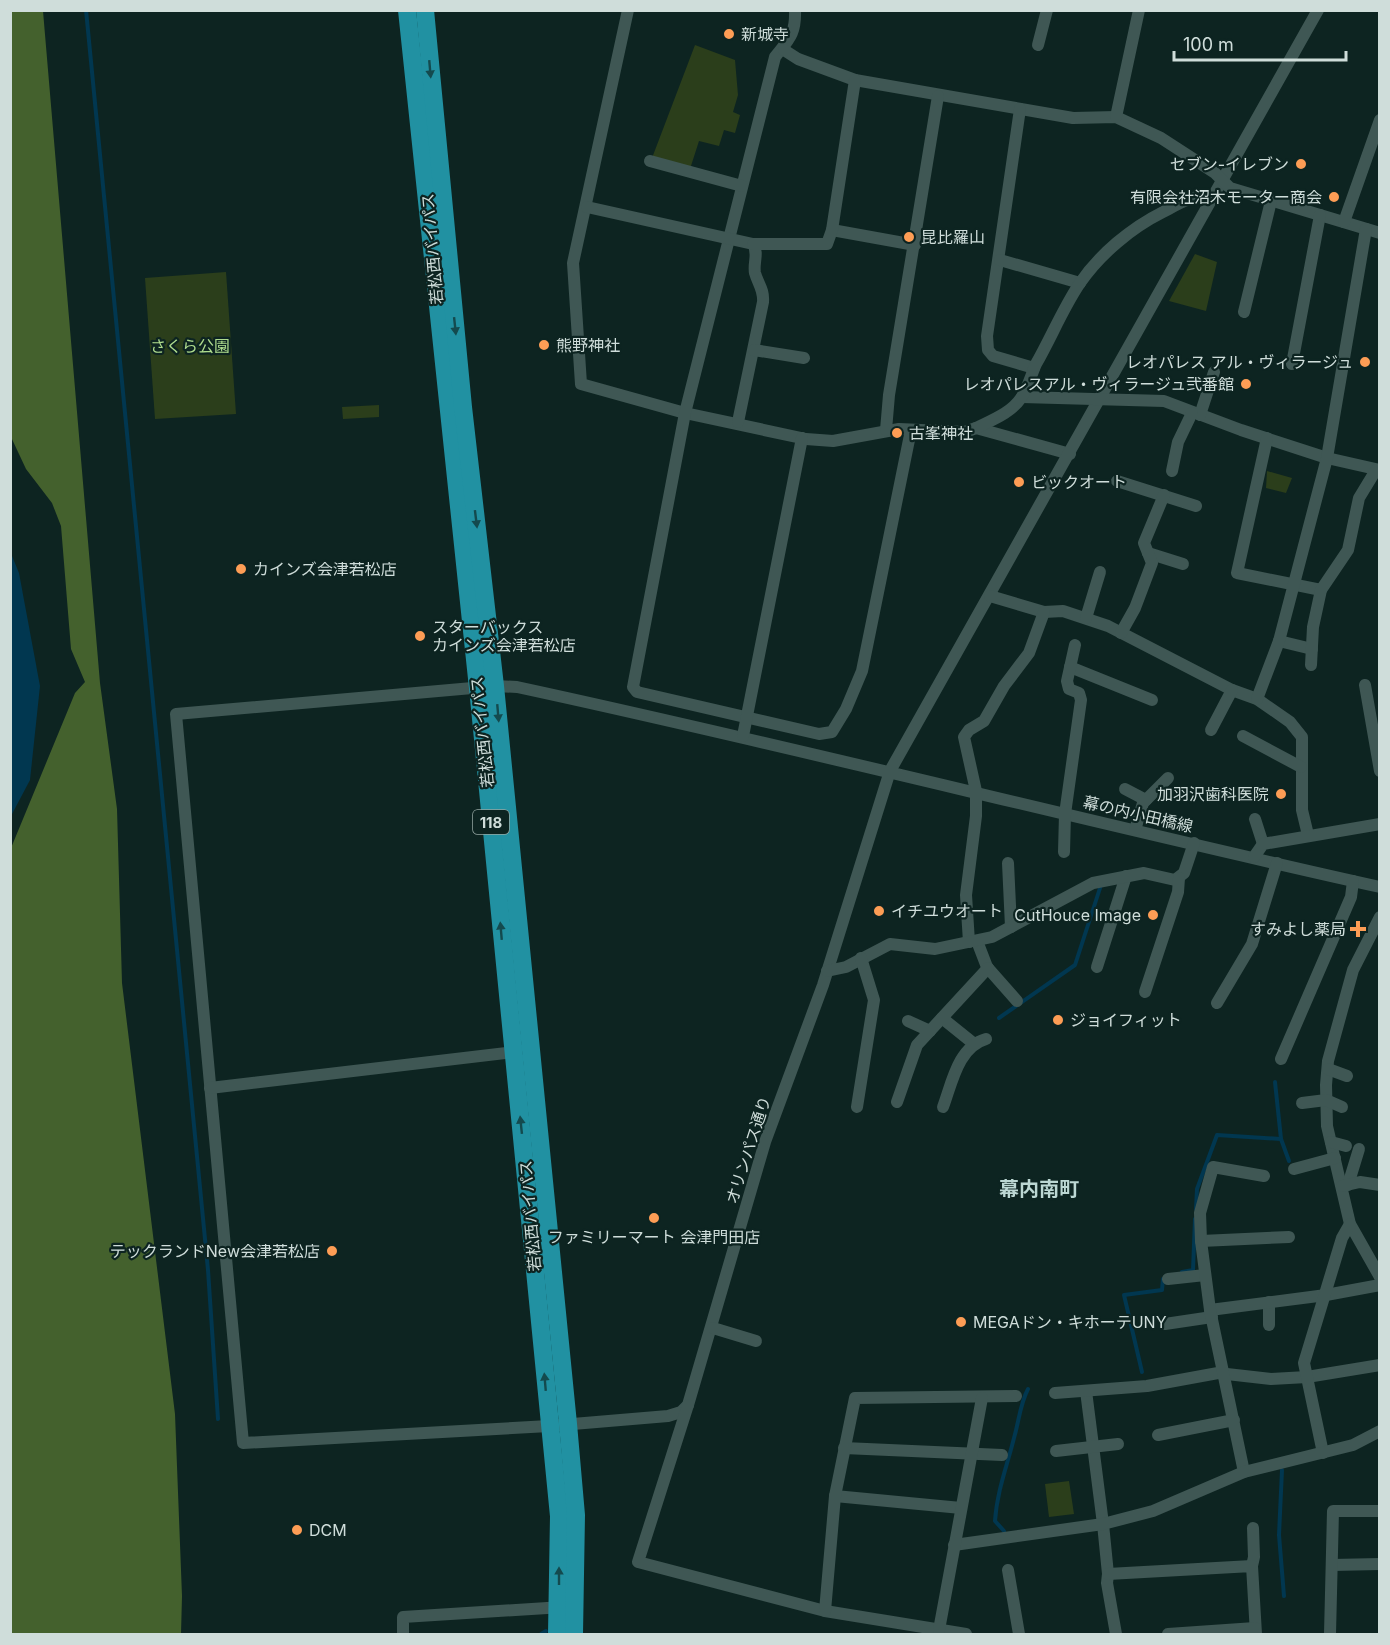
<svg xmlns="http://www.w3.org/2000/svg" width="1390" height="1645" viewBox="0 0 1390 1645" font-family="Inter,'Noto Sans JP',sans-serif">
	<rect width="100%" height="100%" fill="#0d2421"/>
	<g fill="#2b3e1b">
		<polygon points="695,45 735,60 738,95 733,112 740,115 735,133 724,130 719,146 699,141 690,169 652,158"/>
		<polygon points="1195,254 1217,262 1206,311 1169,301"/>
		<polygon points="226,272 236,414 155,419 145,278"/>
		<polygon points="379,405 379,417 343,419 342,407"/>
		<polygon points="1267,471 1292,478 1286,493 1266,488"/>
		<polygon points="1069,1481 1074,1514 1049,1517 1045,1484"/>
	</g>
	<polygon fill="#44612d" points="11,10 43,11 100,683 117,809 122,983 175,1414 182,1596 181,1634 11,1634 11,848 75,693 85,682 71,649 61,526 52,503 26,469 11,437"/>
	<polygon fill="#013750" points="10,551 19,573 40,686 30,780 11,816"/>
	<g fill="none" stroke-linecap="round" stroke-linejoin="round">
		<g stroke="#013750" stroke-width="4">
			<polyline points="86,10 208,1270 218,1419"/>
			<polyline points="999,1018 1075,965 1101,885"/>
			<polyline points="1275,1082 1281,1139 1289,1161"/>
			<polyline points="1196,1209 1197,1189 1217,1135 1281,1139"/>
			<polyline points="1182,1272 1193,1270 1195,1219"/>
			<polyline points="1142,1372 1124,1295 1162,1290 1163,1279"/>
			<polyline points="1282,1470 1279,1535 1284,1596"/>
			<path d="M1004,1531L995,1521C997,1491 1007,1466 1014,1438C1019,1421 1020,1404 1028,1389"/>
			<polyline points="541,1634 546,1631"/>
		</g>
		<g stroke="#3f5754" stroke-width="12">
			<polyline points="628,10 573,263 581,384 685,413 806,439 833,441 899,429 965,432 976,428 1070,454"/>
			<path d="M795,10C796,35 788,40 775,57L685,413L633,687L637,692L819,734L832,732L846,709L862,671L911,430"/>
			<path d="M1318,10L890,771L823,985L765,1142L688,1405L681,1412L668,1416L549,1426L243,1443L176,714L495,686L517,687C805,749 1091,823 1380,887"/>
			<polyline points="1038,45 1047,10"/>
			<polyline points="784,50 798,59 855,80 1073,118 1116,117 1161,138 1215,173 1230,188 1380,233"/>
			<polyline points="1020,109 987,336 988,350 993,356 1034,368"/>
			<polyline points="1116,117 1139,10"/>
			<polyline points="650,161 742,186"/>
			<path d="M587,207L753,244C759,253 753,263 755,273C758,284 764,289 763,302L738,422"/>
			<polyline points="1344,222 1380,120"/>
			<polyline points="832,230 915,245"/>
			<polyline points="753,244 827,244 832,230 855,80"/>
			<polyline points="1000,260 1080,283"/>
			<polyline points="1244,312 1271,201"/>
			<polyline points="754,350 804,358"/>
			<polyline points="1292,364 1320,215"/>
			<polyline points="1022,397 1164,401 1241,430 1327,458 1380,470"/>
			<polyline points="1200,415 1214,372"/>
			<path d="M976,428C992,420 1011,413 1021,398C1028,388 1031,375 1036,364C1051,338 1063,308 1080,283C1100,254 1131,228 1163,212C1180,203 1195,193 1214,197"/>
			<polyline points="886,430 889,395 938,96"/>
			<polyline points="1267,438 1237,573 1321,590"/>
			<polyline points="1172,471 1178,442 1192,413"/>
			<polyline points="1117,481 1196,506"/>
			<polyline points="1148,553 1183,564"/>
			<polyline points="990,596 1044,612 1063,611 1108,626 1232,690 1257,699 1290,722 1302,737 1302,810 1308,835"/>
			<polyline points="1086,618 1100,572"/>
			<polyline points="1121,633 1135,608 1152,563 1144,543 1164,495"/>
			<polyline points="1279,641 1312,649"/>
			<polyline points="1311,665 1313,627 1321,590 1348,550 1359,498 1376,470"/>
			<polyline points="1070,667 1152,700"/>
			<polyline points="1365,685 1380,771"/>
			<polyline points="1257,699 1279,641 1327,458 1366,229"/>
			<polyline points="1211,730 1232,690"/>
			<polyline points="743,736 802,438"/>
			<polyline points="1243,736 1301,767"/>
			<polyline points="1125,789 1146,800"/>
			<polyline points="1255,819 1263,844"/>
			<polyline points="1135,830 1143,803 1168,778"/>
			<polyline points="1064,852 1065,814 1081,700 1079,693 1069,689 1067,681 1075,645"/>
			<polyline points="1254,857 1263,844 1380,824"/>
			<polyline points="1008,863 1011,927"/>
			<polyline points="1380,917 1353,970 1328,1061 1326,1085 1327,1126 1350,1224 1380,1277"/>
			<polyline points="977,941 987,967 1017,1001"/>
			<polyline points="969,942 966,895 976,816 976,791 964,737 969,730 984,721 1004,686 1029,653 1044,612"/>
			<polyline points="1097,967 1126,876"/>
			<polyline points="827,971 846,967 890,944 935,949 992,937 1093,883 1144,873 1175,880 1184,873 1194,843"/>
			<polyline points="1145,992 1178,892 1179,878"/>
			<polyline points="1217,1003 1252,944 1277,863"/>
			<polyline points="942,1018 973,1043"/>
			<polyline points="908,1021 930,1031"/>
			<polyline points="1281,1059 1351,897 1353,881"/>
			<polyline points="1328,1069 1347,1076"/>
			<polyline points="210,1088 514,1052"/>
			<polyline points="897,1102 917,1045 988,968"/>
			<polyline points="1302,1103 1326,1100 1342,1107"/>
			<polyline points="857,1107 874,1000 861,958"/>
			<path d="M943,1107C952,1083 958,1047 986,1039"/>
			<polyline points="1331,1142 1346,1146"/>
			<polyline points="1294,1169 1335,1158"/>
			<polyline points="1348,1185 1359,1149"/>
			<polyline points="1342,1186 1360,1182 1380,1185"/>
			<polyline points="1201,1241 1289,1237"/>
			<polyline points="1168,1279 1205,1275"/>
			<polyline points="1269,1302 1269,1325"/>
			<polyline points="1210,1310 1326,1295 1380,1285"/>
			<polyline points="1165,1324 1212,1317"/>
			<polyline points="713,1328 756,1341"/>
			<polyline points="1086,1391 1103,1524 1108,1574 1107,1583 1116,1634"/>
			<polyline points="1055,1393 1147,1386 1218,1373 1271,1379 1307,1377 1380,1365"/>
			<polyline points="688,1405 638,1562 825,1611 966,1634"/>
			<polyline points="1158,1435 1234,1420"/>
			<polyline points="844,1448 1002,1455"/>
			<polyline points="1056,1451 1118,1444"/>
			<polyline points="1323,1453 1304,1363 1342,1238 1350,1224"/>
			<polyline points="1244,1472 1210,1310 1201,1241 1200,1213 1213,1167 1264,1176"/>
			<polyline points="835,1496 961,1508"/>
			<polyline points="954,1545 1103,1524 1153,1511 1244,1472 1353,1445 1380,1431"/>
			<polyline points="1332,1565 1380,1564"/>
			<polyline points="1252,1566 1254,1557 1253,1528"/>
			<polyline points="1008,1570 1019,1634"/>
			<polyline points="1108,1574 1252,1566 1256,1634"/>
			<polyline points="825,1611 835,1496 855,1398 1016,1396"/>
			<polyline points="939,1630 982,1398"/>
			<polyline points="403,1634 403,1617 563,1607"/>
			<polyline points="1168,1634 1255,1628"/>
			<polyline points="1330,1634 1333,1511 1380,1511"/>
		</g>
		<g stroke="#2191a2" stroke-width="18">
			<polyline points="407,10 478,688 559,1516 557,1634"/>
			<polyline points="425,10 463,407 495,686 568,1424 576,1515 574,1634"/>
		</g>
	</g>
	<defs><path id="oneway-solid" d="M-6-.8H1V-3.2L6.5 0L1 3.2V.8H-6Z" transform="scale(1.5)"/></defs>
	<g fill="#144a4e">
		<use href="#oneway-solid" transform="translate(430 69) rotate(85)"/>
		<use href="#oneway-solid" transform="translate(455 326) rotate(84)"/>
		<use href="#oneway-solid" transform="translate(476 519) rotate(83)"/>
		<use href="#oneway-solid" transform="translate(498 713) rotate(85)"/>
		<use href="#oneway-solid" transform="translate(501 931) rotate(-95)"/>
		<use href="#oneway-solid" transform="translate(521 1125) rotate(-96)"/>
		<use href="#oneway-solid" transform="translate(545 1382) rotate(-95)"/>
		<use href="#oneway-solid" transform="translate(559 1576) rotate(-90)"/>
	</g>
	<g fill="#fd9d55" stroke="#0d2421" stroke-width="2">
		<circle cx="729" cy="34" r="6"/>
		<circle cx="1301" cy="164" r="6"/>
		<circle cx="1334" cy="197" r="6"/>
		<circle cx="909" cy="237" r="6"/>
		<circle cx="544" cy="345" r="6"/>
		<circle cx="1365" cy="362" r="6"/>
		<circle cx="1246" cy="384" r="6"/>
		<circle cx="897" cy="433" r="6"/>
		<circle cx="1019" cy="482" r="6"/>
		<circle cx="241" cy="569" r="6"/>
		<circle cx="420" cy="636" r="6"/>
		<circle cx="1281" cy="794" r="6"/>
		<circle cx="879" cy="911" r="6"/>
		<circle cx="1153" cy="915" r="6"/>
		<path d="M1355 920h6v6h6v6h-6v6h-6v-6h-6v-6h6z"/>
		<circle cx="1058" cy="1020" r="6"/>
		<circle cx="654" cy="1218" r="6"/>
		<circle cx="332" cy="1251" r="6"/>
		<circle cx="961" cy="1322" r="6"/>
		<circle cx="297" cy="1530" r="6"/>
	</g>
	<g text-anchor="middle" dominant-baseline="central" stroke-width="4.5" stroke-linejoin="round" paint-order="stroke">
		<rect fill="#0d2421" stroke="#95a6a2" stroke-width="1.5" x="473" y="810" width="36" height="24" rx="4.5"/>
		<g font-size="15" font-weight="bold" fill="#cfddda">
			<text x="491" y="822">118</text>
		</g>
		<g font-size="16" fill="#cfddda" stroke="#0d2421" text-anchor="start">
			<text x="741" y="34">新城寺</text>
			<text x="1289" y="164" text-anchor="end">セブン-イレブン</text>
			<text x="1322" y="197" text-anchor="end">有限会社沼木モーター商会</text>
			<text x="921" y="237">昆比羅山</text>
			<text x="556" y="345">熊野神社</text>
			<text x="1353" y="362" text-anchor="end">レオパレス アル・ヴィラージュ</text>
			<text x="1234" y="384" text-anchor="end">レオパレスアル・ヴィラージュ弐番館</text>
			<text x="909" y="433">古峯神社</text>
			<text x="1031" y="482">ビックオート</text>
			<text x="253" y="569">カインズ会津若松店</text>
			<text x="432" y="627">スターバックス<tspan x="432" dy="18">カインズ会津若松店</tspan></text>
			<text x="1269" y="794" text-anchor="end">加羽沢歯科医院</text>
			<text x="891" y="911">イチユウオート</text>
			<text x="1141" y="915" text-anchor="end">CutHouce Image</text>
			<text x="1346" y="929" text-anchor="end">すみよし薬局</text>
			<text x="1070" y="1020">ジョイフィット</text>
			<text x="654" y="1237" text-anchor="middle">ファミリーマート 会津門田店</text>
			<text x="320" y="1251" text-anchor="end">テックランドNew会津若松店</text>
			<text x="973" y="1322">MEGAドン・キホーテUNY</text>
			<text x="309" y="1530">DCM</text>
		</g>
		<g font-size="16" fill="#cfddda" stroke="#0d2421">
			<text transform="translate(432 249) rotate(-95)">若松西バイパス</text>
			<text transform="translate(482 732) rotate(-96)">若松西バイパス</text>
			<text transform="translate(1138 814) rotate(13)">幕の内小田橋線</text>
			<text transform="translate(748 1150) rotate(-72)">オリンパス通り</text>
			<text transform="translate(530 1216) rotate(-95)">若松西バイパス</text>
		</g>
		<g font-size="16" fill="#afdc8d" stroke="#0d2421">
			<text x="190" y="346">さくら公園</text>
		</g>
		<g font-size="20" font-weight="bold" fill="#bcd7d3" stroke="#0d2421">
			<text x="1039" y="1189">幕内南町</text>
		</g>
	</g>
	<rect width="1390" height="1645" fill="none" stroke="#cfddda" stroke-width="24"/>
	<path d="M1174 51v9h172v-9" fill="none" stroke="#cfddda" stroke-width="3"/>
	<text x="1183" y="51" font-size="18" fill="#cfddda" stroke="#0d2421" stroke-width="4.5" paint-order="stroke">100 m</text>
</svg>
